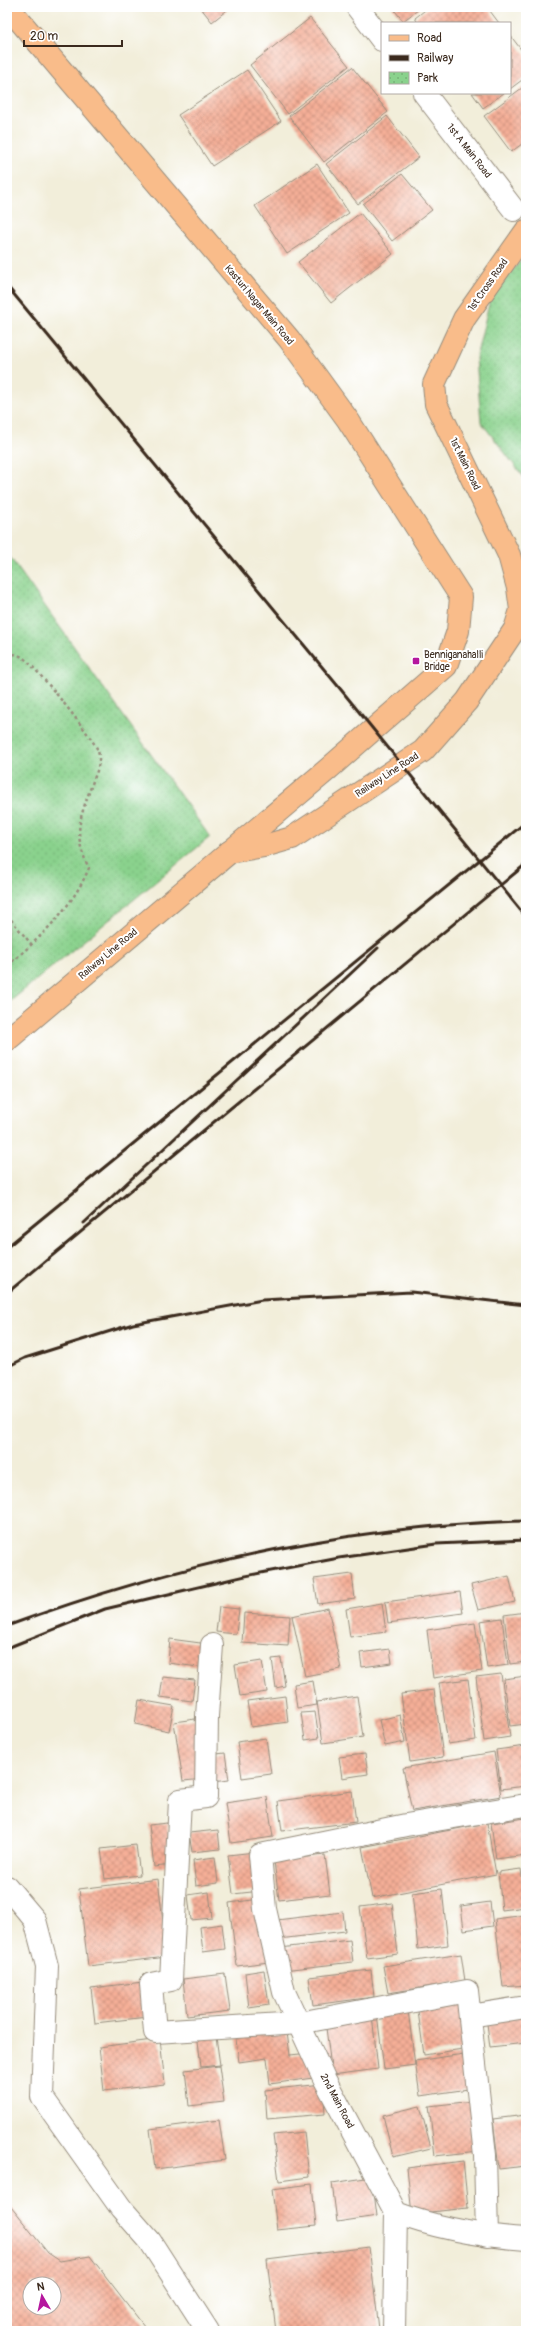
<svg xmlns="http://www.w3.org/2000/svg" width="533" height="2338" viewBox="0 0 533 2338" font-family="Pangolin,sans-serif">
	<defs>
		<pattern id="park-dots" width="8" height="8" patternUnits="userSpaceOnUse"><rect width="8" height="8" fill="#8ad28d"/><path d="M2 2h.1M6 6h.1" fill="none" stroke="#78b479" stroke-width="1.8" stroke-linecap="round"/></pattern>
		<pattern id="building-cross-hatch" width="8" height="8" patternUnits="userSpaceOnUse"><rect width="8" height="8" fill="#f5af97"/><path d="M0 0l8 8M0 8l8-8" fill="none" stroke="#c88f7b"/></pattern>
	</defs>
	<rect width="100%" height="100%" fill="#fff"/>
	<filter id="ink" filterUnits="userSpaceOnUse"><feTurbulence type="fractalNoise" baseFrequency=".025" numOctaves="2"/><feDisplacementMap in="SourceGraphic" scale="8" xChannelSelector="R" yChannelSelector="G"/><feConvolveMatrix kernelMatrix="1 2 1 2 8 2 1 2 1" color-interpolation-filters="sRGB"/></filter>
	<filter id="wash" filterUnits="userSpaceOnUse"><feTurbulence type="fractalNoise" baseFrequency=".012" numOctaves="4" result="noise"/><feDisplacementMap in="SourceGraphic" scale="16" xChannelSelector="R" yChannelSelector="G"/><feGaussianBlur stdDeviation="0.9" result="paint"/><feColorMatrix in="noise" values="0 0 0 0 0 0 0 0 0 0 0 0 0 0 0 0 0 1.4 0 .05"/><feComposite in="paint" operator="in"/></filter>
	<g filter="url(#wash)">
		<rect width="100%" height="100%" fill="#f2eeda"/>
		<g fill="url(#park-dots)" stroke="#627e56">
			<polygon points="526,255 526,480 481,422 476,358 491,295"/>
			<polygon points="7,553 210,837 7,1004"/>
		</g>
		<g id="blocks">
			<g fill="url(#building-cross-hatch)" fill-rule="evenodd">
				<polygon points="200,7 231,7 212,22"/>
				<polygon points="392,7 422,7 403,21"/>
				<polygon points="429,7 487,7 499,23 418,23 415,18"/>
				<polygon points="310,18 349,66 288,114 250,65"/>
				<polygon points="510,35 526,56 526,77 510,89"/>
				<polygon points="352,67 388,112 324,162 289,116"/>
				<polygon points="247,70 281,121 212,166 178,115"/>
				<polygon points="526,85 526,141 511,152 484,116"/>
				<polygon points="472,93 504,93 483,108"/>
				<polygon points="387,116 419,157 358,204 326,164"/>
				<polygon points="317,164 349,213 287,254 255,206"/>
				<polygon points="402,174 432,210 392,241 363,204"/>
				<polygon points="360,213 393,254 331,303 298,262"/>
				<polygon points="352,1574 355,1599 318,1604 314,1579"/>
				<polygon points="509,1576 515,1602 478,1610 471,1585"/>
				<polygon points="460,1592 463,1613 388,1623 385,1602"/>
				<polygon points="382,1603 386,1632 350,1637 346,1609"/>
				<polygon points="219,1607 239,1609 236,1634 216,1632"/>
				<polygon points="328,1608 341,1669 305,1676 292,1616"/>
				<polygon points="526,1612 526,1662 510,1664 504,1615"/>
				<polygon points="244,1613 290,1616 288,1646 242,1643"/>
				<polygon points="502,1618 508,1665 487,1668 480,1621"/>
				<polygon points="475,1623 482,1671 433,1678 427,1630"/>
				<polygon points="170,1639 208,1644 206,1668 168,1663"/>
				<polygon points="390,1649 392,1663 362,1667 360,1653"/>
				<polygon points="281,1658 285,1686 276,1688 272,1659"/>
				<polygon points="262,1661 267,1692 240,1696 235,1665"/>
				<polygon points="501,1674 510,1737 484,1741 476,1677"/>
				<polygon points="526,1676 526,1724 510,1726 504,1679"/>
				<polygon points="163,1677 195,1680 192,1701 160,1697"/>
				<polygon points="468,1679 476,1740 448,1744 439,1683"/>
				<polygon points="313,1681 317,1705 297,1708 294,1684"/>
				<polygon points="434,1690 443,1757 410,1762 401,1694"/>
				<polygon points="285,1696 288,1722 251,1727 247,1701"/>
				<polygon points="357,1696 363,1737 323,1743 317,1702"/>
				<polygon points="139,1700 174,1706 169,1731 135,1724"/>
				<polygon points="315,1712 319,1738 305,1740 301,1713"/>
				<polygon points="400,1715 405,1742 385,1746 379,1720"/>
				<polygon points="195,1719 204,1779 183,1781 174,1722"/>
				<polygon points="266,1738 271,1774 242,1778 237,1742"/>
				<polygon points="526,1746 526,1786 501,1789 496,1750"/>
				<polygon points="494,1752 501,1796 412,1811 403,1768"/>
				<polygon points="225,1753 229,1780 212,1782 208,1755"/>
				<polygon points="365,1754 368,1774 342,1778 339,1757"/>
				<polygon points="352,1791 356,1822 282,1831 278,1801"/>
				<polygon points="267,1797 273,1837 231,1843 225,1803"/>
				<polygon points="526,1818 526,1855 496,1859 491,1823"/>
				<polygon points="167,1823 172,1865 154,1867 149,1825"/>
				<polygon points="487,1823 496,1874 372,1898 362,1847"/>
				<polygon points="218,1830 220,1849 192,1852 189,1833"/>
				<polygon points="136,1845 140,1875 105,1879 101,1849"/>
				<polygon points="255,1852 261,1891 233,1894 228,1855"/>
				<polygon points="325,1855 330,1894 279,1900 274,1861"/>
				<polygon points="215,1857 218,1883 196,1886 193,1860"/>
				<polygon points="521,1869 526,1907 502,1910 498,1872"/>
				<polygon points="158,1879 167,1957 88,1966 79,1889"/>
				<polygon points="442,1889 448,1945 418,1949 412,1893"/>
				<polygon points="209,1892 212,1918 191,1920 188,1895"/>
				<polygon points="260,1899 269,1962 237,1966 229,1903"/>
				<polygon points="490,1902 493,1926 464,1930 461,1906"/>
				<polygon points="392,1903 398,1954 367,1958 360,1907"/>
				<polygon points="343,1912 345,1931 279,1939 277,1920"/>
				<polygon points="526,1915 526,1985 503,1987 495,1919"/>
				<polygon points="222,1924 225,1949 203,1952 200,1927"/>
				<polygon points="350,1940 353,1962 283,1970 280,1948"/>
				<polygon points="461,1954 465,1981 388,1993 383,1966"/>
				<polygon points="264,1970 269,2005 249,2008 245,1973"/>
				<polygon points="371,1970 374,1997 313,2005 309,1977"/>
				<polygon points="225,1974 230,2011 187,2016 183,1979"/>
				<polygon points="143,1982 147,2017 95,2023 91,1988"/>
				<polygon points="462,1998 469,2048 424,2055 417,2004"/>
				<polygon points="408,2010 415,2065 384,2069 377,2014"/>
				<polygon points="526,2011 526,2043 490,2047 486,2016"/>
				<polygon points="372,2015 378,2069 332,2075 325,2020"/>
				<polygon points="286,2025 290,2055 310,2053 313,2078 270,2084 267,2058 239,2062 235,2032"/>
				<polygon points="215,2030 220,2065 201,2067 197,2032"/>
				<polygon points="160,2039 165,2084 104,2091 99,2047"/>
				<polygon points="471,2053 475,2088 420,2096 415,2061"/>
				<polygon points="219,2066 224,2102 189,2106 185,2070"/>
				<polygon points="323,2084 325,2114 267,2119 265,2090"/>
				<polygon points="473,2101 479,2151 435,2156 429,2106"/>
				<polygon points="420,2106 431,2148 393,2157 383,2115"/>
				<polygon points="526,2115 526,2166 499,2169 493,2119"/>
				<polygon points="219,2120 225,2160 155,2169 150,2129"/>
				<polygon points="304,2132 309,2177 279,2181 273,2135"/>
				<polygon points="463,2161 468,2208 412,2214 407,2168"/>
				<polygon points="372,2177 377,2216 337,2222 332,2183"/>
				<polygon points="312,2184 316,2226 277,2230 272,2189"/>
				<path d="M7,2202L48,2253L60,2261L90,2256L148,2331H7ZM30,2284H54V2308H30Z"/>
				<polygon points="369,2247 379,2329 276,2331 267,2260"/>
			</g>
		</g>
	</g>
	<g filter="url(#ink)">
		<use href="#blocks" fill-opacity="0" stroke="#968c7c" stroke-width="1"/>
		<g fill="none" stroke-linecap="round" stroke-linejoin="round">
			<defs>
				<g id="minor">
					<polyline points="357,7 382,40"/>
					<polyline points="424,93 514,210"/>
					<polyline points="212,1645 207,1716 206,1797 180,1800 171,1980 151,1984 155,2032 299,2023 467,1991 485,2155 487,2236"/>
					<path d="M526,1805L406,1825L260,1855L265,1909L284,1992L324,2078L396,2213C439,2229 481,2236 526,2239"/>
					<polyline points="7,1887 35,1920 47,1966 42,2097 121,2208 150,2241 208,2331"/>
					<polyline points="470,2016 526,2007"/>
					<polyline points="394,2331 396,2213"/>
				</g>
				<g id="major">
					<polyline points="229,852 264,846 292,838 423,751 467,701 515,629 521,610 518,588 509,555 436,404 434,384 464,319 526,231"/>
					<polyline points="7,1040 327,770 446,666 458,631 461,597 348,420 289,339 8,7"/>
				</g>
			</defs>
			<use href="#minor" stroke="#968c7c" stroke-width="24"/>
			<use href="#major" stroke="#968c7c" stroke-width="24"/>
			<g stroke="#968c7c" stroke-width="2.5" stroke-dasharray="3 3" stroke-linecap="butt">
				<path d="M7,653C11,654 18,654 22,657C32,662 96,741 98,751C101,761 97,772 93,781C81,817 71,832 89,868C73,907 39,939 7,966"/>
				<polyline points="7,915 32,945"/>
			</g>
			<use href="#minor" stroke="#fff" stroke-width="22"/>
			<use href="#major" stroke="#f9bc8a" stroke-width="22"/>
			<g stroke="#3b2a1e" stroke-width="3">
				<polyline points="7,286 342,691 526,917"/>
				<polyline points="84,1223 378,948"/>
				<polyline points="7,1247 526,822"/>
				<polyline points="7,1293 526,864"/>
				<polyline points="7,1367 25,1358 133,1324 262,1300 411,1292 526,1305"/>
				<path d="M7,1626C173,1565 349,1525 526,1521"/>
				<polyline points="7,1648 105,1609 245,1576 339,1558 436,1544 526,1540"/>
			</g>
		</g>
	</g>
	<rect fill="#b5179e" stroke="#fff" stroke-width="1.5" x="412" y="657" width="8" height="8" rx="2"/>
	<g text-anchor="middle" dominant-baseline="central" stroke-width="4" stroke-linejoin="round" paint-order="stroke">
		<g font-size="10" fill="#3b2a1e" stroke="#fff">
			<text transform="translate(469 151) rotate(52)">1st A Main Road</text>
			<text transform="translate(488 285) rotate(-55)">1st Cross Road</text>
			<text transform="translate(259 305) rotate(50)">Kasturi Nagar Main Road</text>
			<text transform="translate(465 464) rotate(64)">1st Main Road</text>
			<text transform="translate(387 775) rotate(-33)">Railway Line Road</text>
			<text transform="translate(108 954) rotate(-40)">Railway Line Road</text>
			<text transform="translate(337 2101) rotate(62)">2nd Main Road</text>
		</g>
		<g font-size="10" fill="#3b2a1e" stroke="#fff" text-anchor="start">
			<text x="424" y="655">Benniganahalli<tspan x="424" dy="12">Bridge</tspan></text>
		</g>
	</g>
	<rect width="533" height="2338" fill="none" stroke="#fff" stroke-width="24"/>
	<rect x="381" y="22" width="130" height="72" fill="#ffffff" stroke="#b1aaa5"/>
	<rect x="389" y="35" width="20" height="6" fill="#f9bc8a" stroke="#b1aaa5"/>
	<text x="417" y="42" font-size="12" fill="#3b2a1e">Road</text>
	<rect x="389" y="55" width="20" height="6" fill="#3b2a1e" stroke="#b1aaa5"/>
	<text x="417" y="62" font-size="12" fill="#3b2a1e">Railway</text>
	<rect x="389" y="72" width="20" height="12" fill="url(#park-dots)" stroke="#b1aaa5"/>
	<text x="417" y="82" font-size="12" fill="#3b2a1e">Park</text>
	<g transform="translate(42 2296) rotate(351)"><circle r="19" fill="#ffffff" stroke="#b1aaa5"/>
	<path d="M0-3L7 15L0 10L-7 15Z" fill="#b5179e"/>
	<text y="-6" font-size="11" font-weight="bold" text-anchor="middle" fill="#3b2a1e">N</text>
	</g>
	<path d="M24 40v6h98v-6" fill="none" stroke="#3b2a1e" stroke-width="2"/>
	<text x="30" y="40" font-size="12" fill="#3b2a1e" stroke="#ffffff" stroke-width="3" paint-order="stroke">20 m</text>
</svg>
